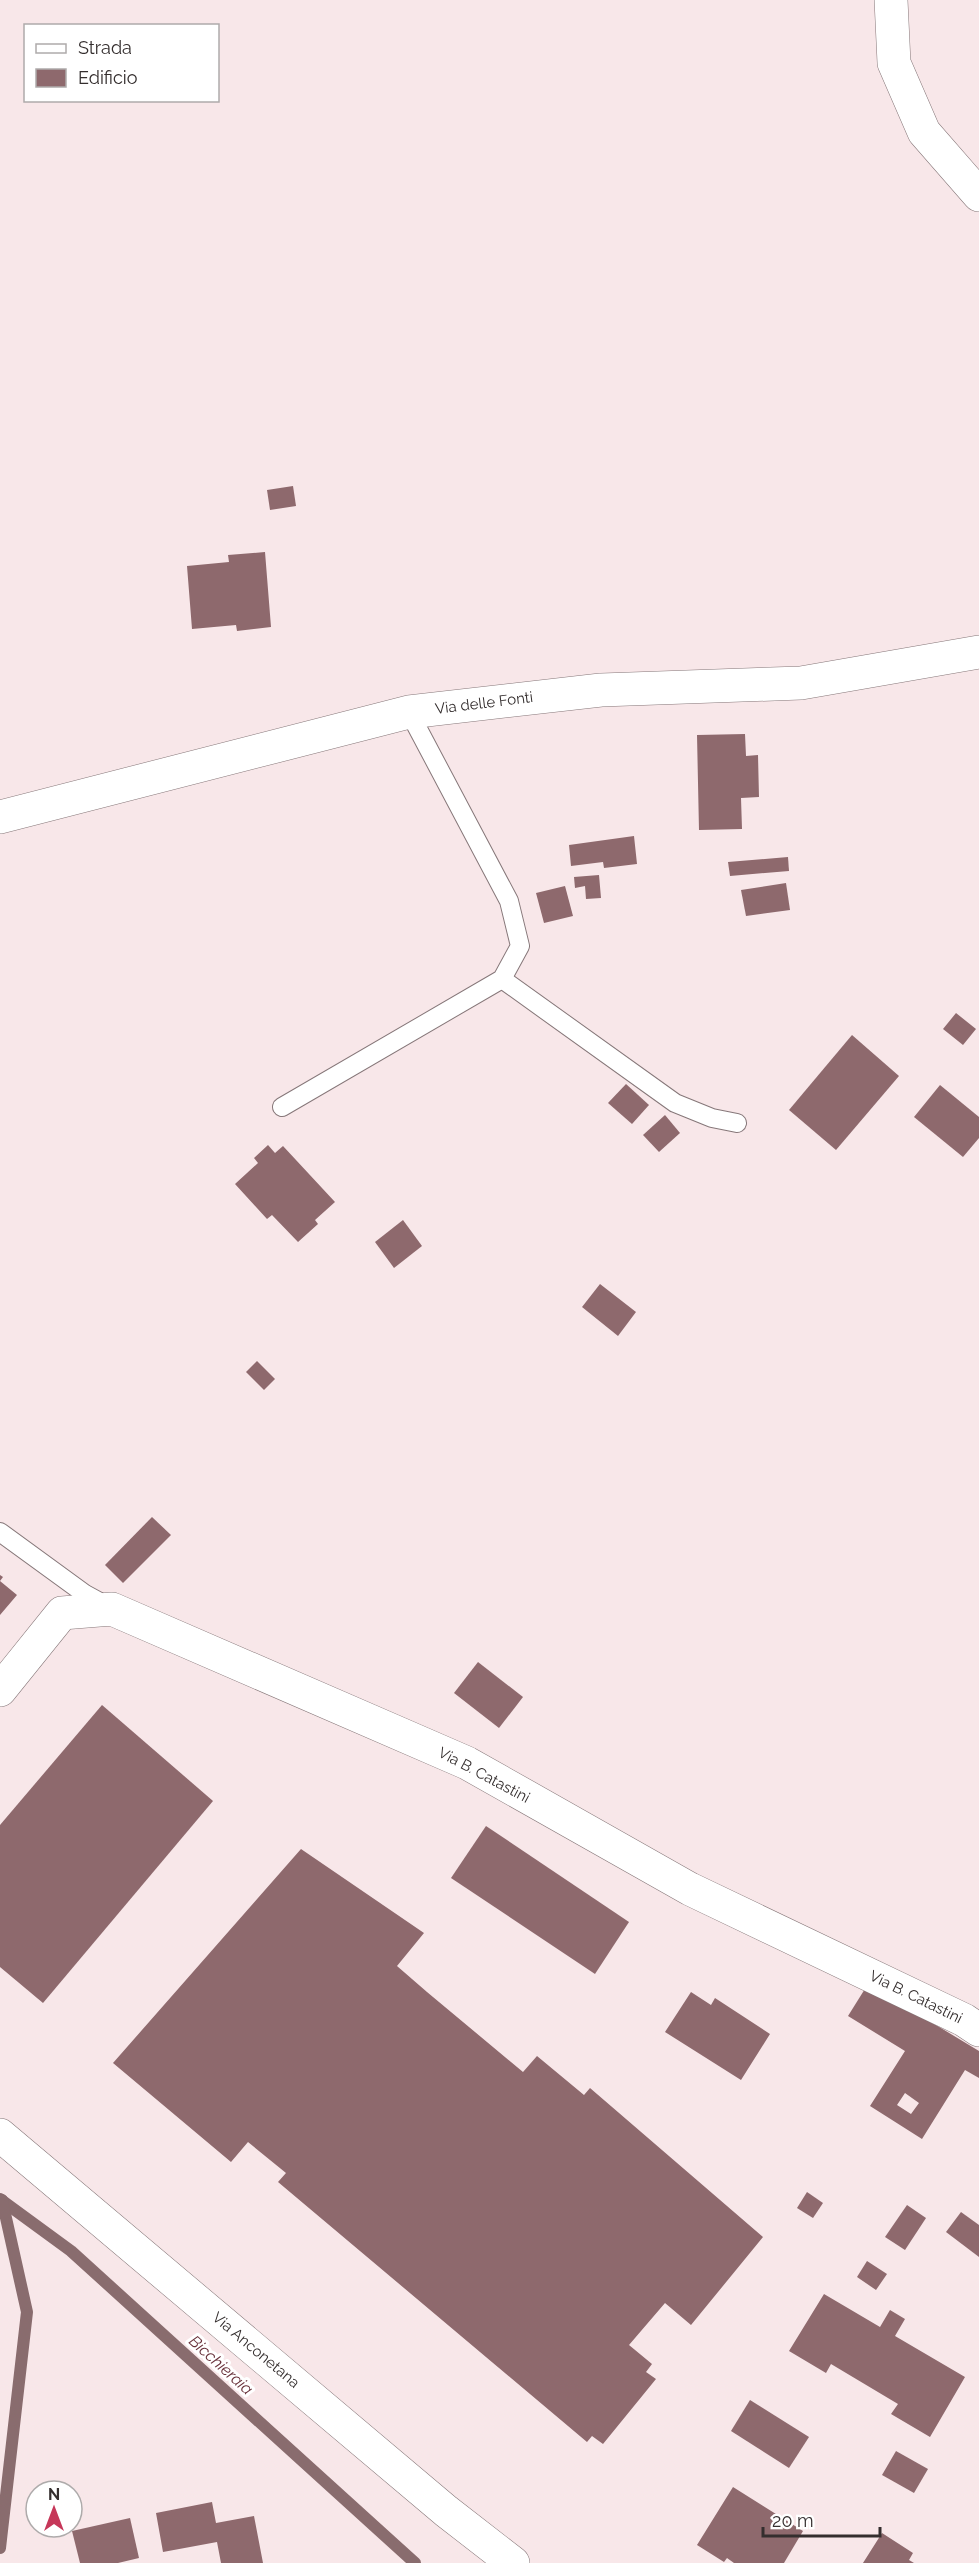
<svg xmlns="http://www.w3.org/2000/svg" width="979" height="2563" viewBox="0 0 979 2563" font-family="Raleway,sans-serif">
	<rect width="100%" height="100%" fill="#f8e7e9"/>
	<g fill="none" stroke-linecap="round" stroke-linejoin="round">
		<g stroke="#896c6e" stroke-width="12">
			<polyline points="0,2199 71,2251 415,2563"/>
			<polyline points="0,2548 27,2312 2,2200"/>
		</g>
	</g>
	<g fill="#8e696d" fill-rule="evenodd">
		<polygon points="293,486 296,506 270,510 267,490"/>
		<polygon points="265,552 271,627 237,631 236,625 192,629 187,566 229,562 228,555"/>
		<polygon points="745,734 746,756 758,755 759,797 741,798 742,829 699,830 697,735"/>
		<polygon points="634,836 637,864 604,868 603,862 571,866 569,845"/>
		<polygon points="788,857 789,871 730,876 728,862"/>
		<polygon points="599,875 601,898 586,899 585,886 575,888 574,877"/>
		<polygon points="786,883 790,910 746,916 741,890"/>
		<polygon points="565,886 573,916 544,923 536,893"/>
		<polygon points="956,1013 976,1029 963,1045 943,1029"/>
		<polygon points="852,1035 899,1076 836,1150 789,1110"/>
		<polygon points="626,1084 649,1105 632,1124 608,1103"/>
		<polygon points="940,1085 979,1117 979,1138 963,1157 914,1117"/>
		<polygon points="665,1115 680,1133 659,1152 643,1135"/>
		<polygon points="268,1145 275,1153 283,1146 335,1202 315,1220 318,1224 298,1242 272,1215 267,1219 235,1184 258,1163 254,1158"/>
		<polygon points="403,1220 422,1246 394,1268 375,1242"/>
		<polygon points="600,1284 636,1312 618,1336 582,1307"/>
		<polygon points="257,1361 275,1379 264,1390 246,1372"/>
		<polygon points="152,1517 171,1535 123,1583 105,1565"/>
		<polygon points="0,1575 3,1577 0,1581 17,1595 0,1615"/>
		<polygon points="478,1662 523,1697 499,1728 454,1693"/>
		<polygon points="102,1705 213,1801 43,2003 0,1967 0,1825"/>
		<polygon points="486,1826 629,1922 595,1974 451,1878"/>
		<polygon points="301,1849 424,1933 397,1966 427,1992 523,2072 537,2056 584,2095 590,2088 763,2237 691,2325 665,2303 629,2345 652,2364 646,2372 656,2379 603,2444 592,2436 587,2442 278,2182 286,2173 248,2142 231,2162 113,2063"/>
		<path d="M868,1984L979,2051V2078L965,2070L922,2139L870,2106L905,2051L848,2016ZM905,2093L919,2103L911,2114L897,2105Z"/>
		<polygon points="691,1992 711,2005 715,1998 770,2034 741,2080 665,2032"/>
		<polygon points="807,2192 823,2203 813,2218 797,2208"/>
		<polygon points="907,2205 926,2218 905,2250 885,2237"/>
		<polygon points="961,2212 979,2225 979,2257 946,2232"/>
		<polygon points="867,2261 887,2274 876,2290 857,2277"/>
		<polygon points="824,2294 880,2327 890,2310 905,2319 895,2336 965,2377 930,2437 891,2414 898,2404 831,2364 826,2373 789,2351"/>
		<polygon points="750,2400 809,2437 789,2468 731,2431"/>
		<polygon points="896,2451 928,2469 914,2493 882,2475"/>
		<polygon points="733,2487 803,2531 784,2563 734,2563 727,2558 724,2562 697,2545"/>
		<polygon points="212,2502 216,2523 254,2516 263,2563 221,2563 217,2542 163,2552 156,2513"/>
		<polygon points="130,2518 139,2558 118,2563 80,2563 72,2531"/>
		<polygon points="882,2533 913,2553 909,2560 914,2563 863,2563"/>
	</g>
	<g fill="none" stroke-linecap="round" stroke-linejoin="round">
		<defs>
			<g id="lane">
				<polyline points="502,979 675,1103 712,1118 737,1123"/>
				<polyline points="282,1107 502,979 520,946 509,901 409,712"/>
				<polyline points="0,1532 85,1594 107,1606"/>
			</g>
			<g id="street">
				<polyline points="0,817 409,712 601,690 801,683 979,652"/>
				<polyline points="0,1690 62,1613 112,1609 467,1763 690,1889 964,2020 979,2030"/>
			</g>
			<g id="secondary">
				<polyline points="891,0 894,63 924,132 979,195"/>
				<polyline points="0,2135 446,2511 513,2563"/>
			</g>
		</defs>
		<use href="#lane" stroke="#867779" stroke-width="20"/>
		<use href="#street" stroke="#867779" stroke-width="34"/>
		<use href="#secondary" stroke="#867779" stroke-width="34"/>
		<use href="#lane" stroke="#fff" stroke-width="18"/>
		<use href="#street" stroke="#fff" stroke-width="33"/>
		<use href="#secondary" stroke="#fff" stroke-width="33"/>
	</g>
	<g text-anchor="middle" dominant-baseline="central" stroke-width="6" stroke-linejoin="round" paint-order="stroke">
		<g font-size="15" fill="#342e2e" stroke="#fff">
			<text transform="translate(484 703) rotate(-7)">Via delle Fonti</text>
			<text transform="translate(484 1775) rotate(28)">Via B. Catastini</text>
			<text transform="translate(916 1997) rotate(26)">Via B. Catastini</text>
			<text transform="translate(256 2350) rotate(40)">Via Anconetana</text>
		</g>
		<g font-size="16" font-style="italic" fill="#68313a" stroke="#fff">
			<text transform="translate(221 2365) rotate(42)">Bicchieraia</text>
		</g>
	</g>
	<rect x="24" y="24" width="195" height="78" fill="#ffffff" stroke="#aeabab" stroke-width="1.5"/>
	<rect x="36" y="44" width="30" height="9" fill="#ffffff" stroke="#aeabab" stroke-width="1.5"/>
	<text x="78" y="54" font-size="18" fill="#342e2e">Strada</text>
	<rect x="36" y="69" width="30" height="18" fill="#8e696d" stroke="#aeabab" stroke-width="1.5"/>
	<text x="78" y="84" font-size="18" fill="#342e2e">Edificio</text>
	<g transform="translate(54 2509)"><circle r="28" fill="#ffffff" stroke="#aeabab" stroke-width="1.5"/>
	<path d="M0-4.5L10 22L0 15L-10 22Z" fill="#c63759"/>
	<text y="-9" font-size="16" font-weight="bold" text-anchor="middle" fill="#342e2e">N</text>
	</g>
	<path d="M763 2527v9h117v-9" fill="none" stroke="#342e2e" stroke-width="3"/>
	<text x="772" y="2527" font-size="18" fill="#342e2e" stroke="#ffffff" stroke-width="4.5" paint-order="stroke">20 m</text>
</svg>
